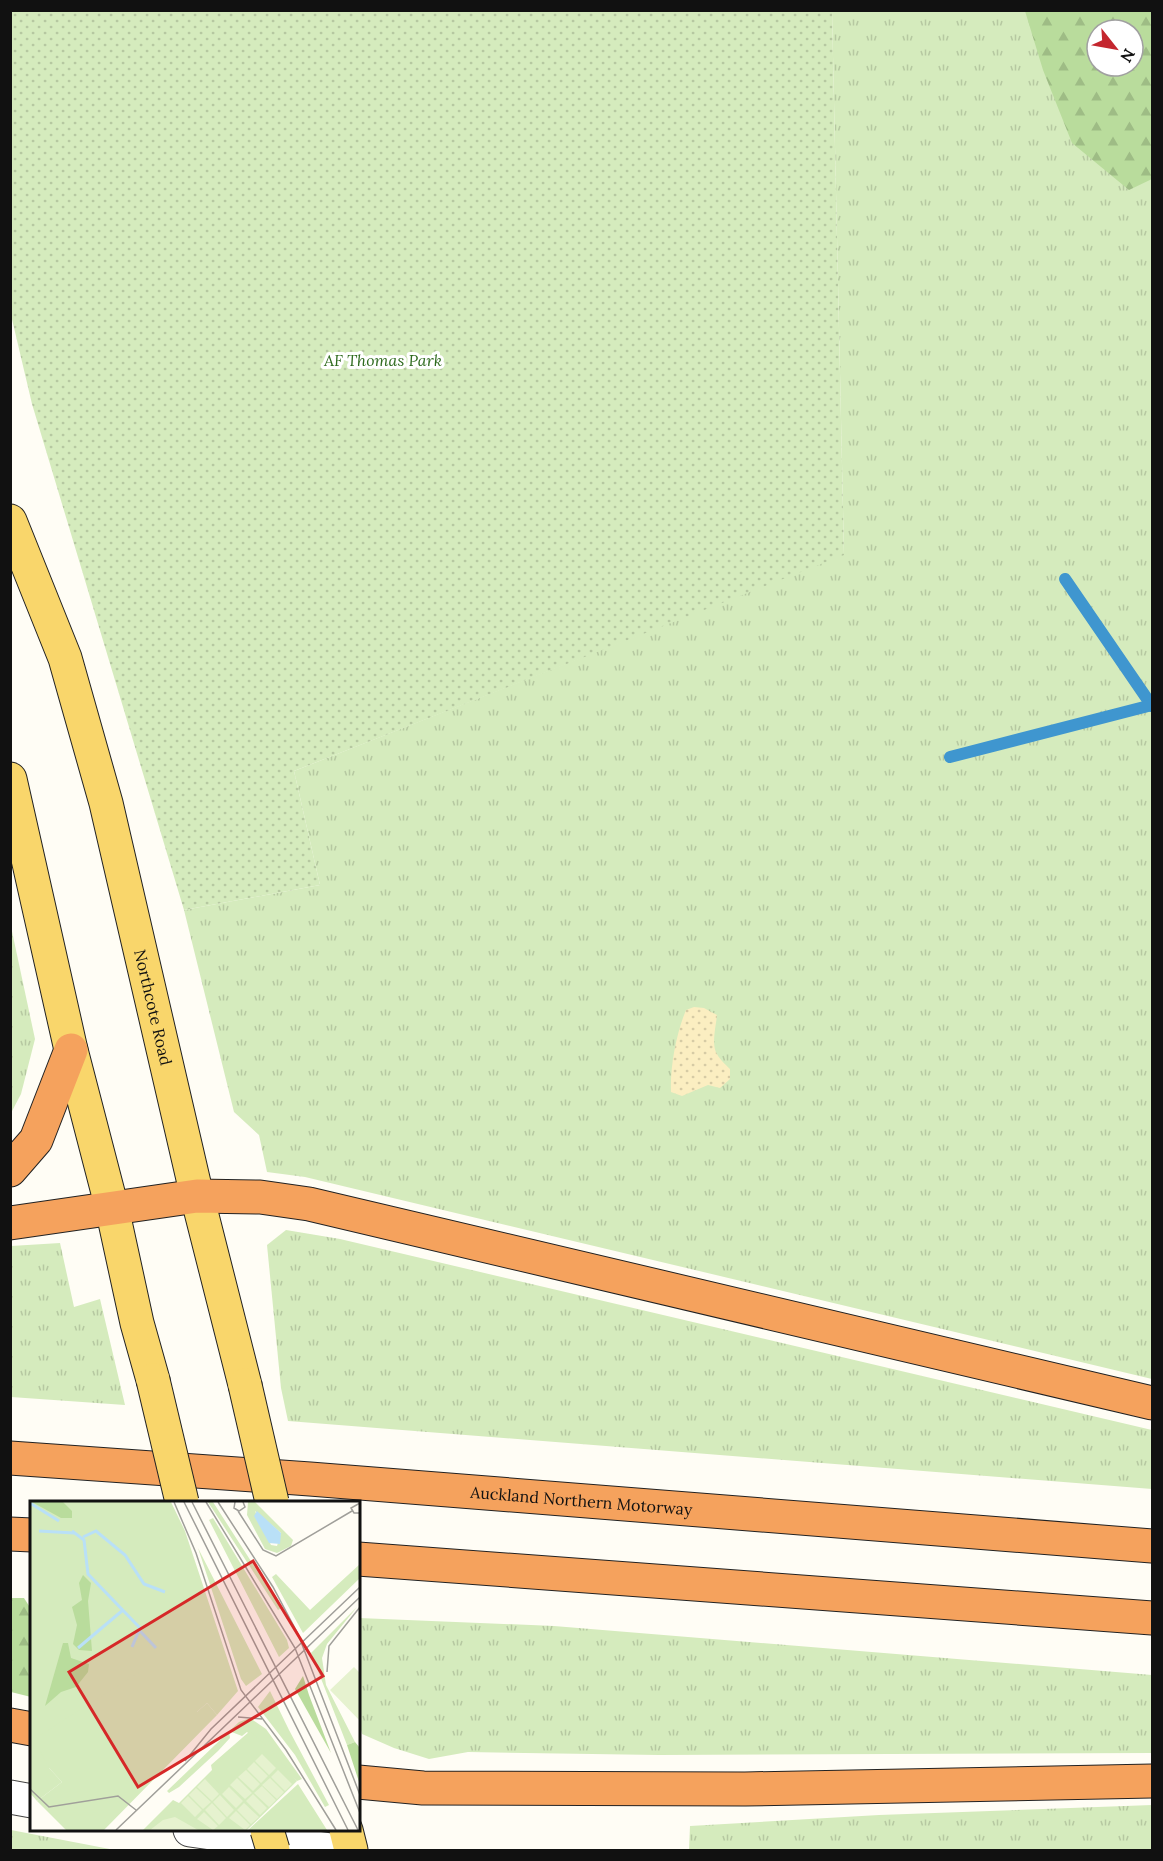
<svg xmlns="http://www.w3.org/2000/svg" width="1163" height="1861" viewBox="0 0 1163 1861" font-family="Lora,serif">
	<defs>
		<pattern id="grass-tufts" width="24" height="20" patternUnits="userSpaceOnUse" patternTransform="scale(1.5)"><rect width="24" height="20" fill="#d5ebbd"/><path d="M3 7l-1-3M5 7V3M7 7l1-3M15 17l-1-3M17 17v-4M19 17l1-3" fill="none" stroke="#b6c8a1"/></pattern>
		<pattern id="forest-firs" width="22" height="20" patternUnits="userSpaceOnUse" patternTransform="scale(1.5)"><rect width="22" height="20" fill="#b9dc9c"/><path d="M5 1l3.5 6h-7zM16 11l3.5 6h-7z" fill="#9ebc85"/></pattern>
		<pattern id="sand-dots" width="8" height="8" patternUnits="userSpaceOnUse" patternTransform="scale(1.5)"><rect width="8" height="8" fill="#fbeec1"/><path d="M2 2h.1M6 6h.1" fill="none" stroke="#d6cba5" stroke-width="1.8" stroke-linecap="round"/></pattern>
		<pattern id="park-dots" width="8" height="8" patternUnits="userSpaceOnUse" patternTransform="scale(1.5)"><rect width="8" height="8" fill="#d5ebbd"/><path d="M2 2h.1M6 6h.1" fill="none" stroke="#b6c8a1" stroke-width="1.8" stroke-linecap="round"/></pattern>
	</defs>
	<rect width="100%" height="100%" fill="#fffdf5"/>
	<g fill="url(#grass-tufts)" fill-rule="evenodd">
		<path d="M832,11H1152V1379L305,1177L267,1172L259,1135L234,1112L184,910L320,885L294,771L844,554ZM1097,30H1133V66H1097Z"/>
		<polygon points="10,922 35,1039 21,1094 11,1113"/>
		<polygon points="286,1230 340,1239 1152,1430 1152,1489 288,1421 281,1388 267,1245"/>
		<polygon points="60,1243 74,1307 100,1299 125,1405 11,1397 11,1246"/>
		<polygon points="359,1618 554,1626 1152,1675 1152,1753 659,1755 468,1752 429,1759 394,1748 362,1734 358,1718"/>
		<polygon points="1152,1805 1152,1850 689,1850 690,1826 879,1815"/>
		<polygon points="10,1830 11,1830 115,1850 11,1850"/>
	</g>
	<g fill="url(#forest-firs)" fill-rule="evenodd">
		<path d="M1025,11H1152V179L1129,190L1072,143L1043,70ZM1097,30H1133V66H1097Z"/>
		<polygon points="11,1598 24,1598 31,1609 31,1697 11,1692"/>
	</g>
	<path fill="url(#sand-dots)" d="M694,1007L704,1008L717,1015C716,1026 711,1045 717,1054C720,1060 726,1065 730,1069V1079L720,1088L708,1085L682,1096L671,1092C670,1067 676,1034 686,1010Z"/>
	<polygon fill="url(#park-dots)" points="10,11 832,11 844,555 294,771 320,885 184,910 32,404 11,315"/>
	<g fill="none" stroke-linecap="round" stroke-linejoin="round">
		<g stroke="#3f96cf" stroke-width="12">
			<polyline points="1065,579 1152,706"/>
			<polyline points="950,757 1152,705"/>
		</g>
		<defs>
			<g id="minor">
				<polyline points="10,1797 32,1801"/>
				<polyline points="190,1830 331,1850"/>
			</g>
			<g id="major">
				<path id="s1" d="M10,521L65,658L106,803L197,1196L245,1385"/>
				<polyline points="10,779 71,1050 112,1208 137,1323 153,1380"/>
				<polyline points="346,1830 351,1850"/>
			</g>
			<g id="highway">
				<polyline points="10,1170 36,1140 71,1050"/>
				<polyline points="10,1223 197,1196 260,1197 309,1204 1152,1403"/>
				<path id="s2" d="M10,1458L310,1479L1152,1546"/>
				<polyline points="10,1534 32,1535"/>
				<polyline points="358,1559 1152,1618"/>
				<polyline points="10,1725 32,1729"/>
				<polyline points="358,1782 423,1788 745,1789 1152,1781"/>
			</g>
		</defs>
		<use href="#minor" stroke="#444" stroke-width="35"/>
		<use href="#major" stroke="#222" stroke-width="35"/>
		<use href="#highway" stroke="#222" stroke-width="35"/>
		<use href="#minor" stroke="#fff" stroke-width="33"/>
		<use href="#major" stroke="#f9d66b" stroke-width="33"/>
		<use href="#highway" stroke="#f5a25d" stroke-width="33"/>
		<defs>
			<g id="major-bridge">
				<polyline points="153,1380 182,1502"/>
				<polyline points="245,1385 272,1502"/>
				<polyline points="267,1830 273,1850"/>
			</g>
		</defs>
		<use href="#major-bridge" stroke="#222" stroke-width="35" stroke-linecap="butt"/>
		<use href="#major-bridge" stroke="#f9d66b" stroke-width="33"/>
	</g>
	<g text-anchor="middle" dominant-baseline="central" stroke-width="6" stroke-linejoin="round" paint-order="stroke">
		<g font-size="16" font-style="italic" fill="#2f6b1f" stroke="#fff">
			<text x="383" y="360">AF Thomas Park</text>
		</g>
		<g font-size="16" fill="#111" stroke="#fff">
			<text stroke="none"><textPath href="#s1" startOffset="508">Northcote Road</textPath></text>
			<text stroke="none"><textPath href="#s2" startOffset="573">Auckland Northern Motorway</textPath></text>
		</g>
	</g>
	<g transform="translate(30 1501)">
		<rect width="330" height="330" fill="#fffdf5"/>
		<path d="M0,1H141L155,30L208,190L187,214L177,202L167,211L19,267L32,281L7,300L0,292ZM178,1H183L251,107L248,109ZM192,1L242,76L246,73L280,109L330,63V77L273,132L242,76ZM218,1H225L263,39L261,45L247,52L235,48L217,14ZM225,10L251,32L247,45L241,44ZM183,17L257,139L259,147L249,156L179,19ZM168,47L232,173L216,185L211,178ZM327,106L297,143L292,157L296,184L325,241L317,244L281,152ZM240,190L259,229L299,304L295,306L265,254L228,206ZM220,217L236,228L272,278L267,280L217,231L212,235L199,230L200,237L188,250L149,286L139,292L137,290L209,221Z" fill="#d5ebbd" fill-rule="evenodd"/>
		<path d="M2,1H33L42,10V17H31ZM53,74L61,82L58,100L62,150L49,149L43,143L47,124L42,106L52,99L49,82ZM33,142H38L41,157L59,163L58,171L46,186L31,191L15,205ZM273,175L279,194L301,252L265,188ZM325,241L330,247V284L317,244Z" fill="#b9dc9c"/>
		<path d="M113,169L167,211L177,202L187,214L74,329H36L7,300L32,281L19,267L4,238ZM220,230L240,248L267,280L217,329H113L143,299L149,302L182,269L181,264ZM268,283L297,329H218Z" fill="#d5ebbd"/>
		<path d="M324,166L330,172V220L300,189ZM232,253L246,267L239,274L225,260ZM224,261L238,275L231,282L217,268ZM216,269L230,283L223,290L208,276ZM248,269L262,283L255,290L241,276ZM207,277L222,292L215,298L200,284ZM240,277L254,291L247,298L232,284ZM175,278L189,293L182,300L167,286ZM232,285L246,299L239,306L224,292ZM199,286L213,300L206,307L192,293ZM166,287L181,301L173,308L159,294ZM223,293L237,307L230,314L216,300ZM190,294L204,309L197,316L183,301ZM158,295L172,309L165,316L151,302ZM182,302L196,317L189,324L175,309ZM214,302L229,316L221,323L207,309ZM206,310L220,324L215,329L199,317ZM174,311L188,325L183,329L167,318ZM145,316L168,329H120L133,319Z" fill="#e6f2cf"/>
		<path d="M227,10L251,32L250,43L239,42L224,15Z" fill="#b9e0f7"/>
		<path fill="none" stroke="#b9e0f7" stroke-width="3" d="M0,2L29,20M9,30L44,32M42,30L54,39L58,73L110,127L102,146M53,36L66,30L95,54L114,83L135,91M110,130L126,147M48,147L93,109"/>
		<path fill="none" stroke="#a09f9a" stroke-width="1.5" d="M144,1L166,52L211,189L256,249L306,329M154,1L318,329M162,1L328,329M176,1L265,147L330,312M188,1L243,86L268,133L330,294M205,1L204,7L209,10L215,6L213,1M330,2L321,7L324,12H330M208,10L233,49L246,55L322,10M297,171L299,145L330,106M208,216L232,218M155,260L181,228L330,86M0,288L19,306L88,295L106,309M86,329L330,96"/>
		<path fill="#d62828" fill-opacity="0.15" stroke="#d62828" stroke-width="3" d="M223,60L293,175L108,286L39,171Z"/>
		<rect width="330" height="330" fill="none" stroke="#111" stroke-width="3"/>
	</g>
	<rect width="1163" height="1861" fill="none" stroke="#111111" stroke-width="24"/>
	<g transform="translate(1115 48) rotate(121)"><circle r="28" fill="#ffffff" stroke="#a0a0a0" stroke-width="1.5"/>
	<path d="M0-4.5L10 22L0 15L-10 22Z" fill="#c4262e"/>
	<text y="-9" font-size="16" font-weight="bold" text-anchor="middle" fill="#111111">N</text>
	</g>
</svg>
